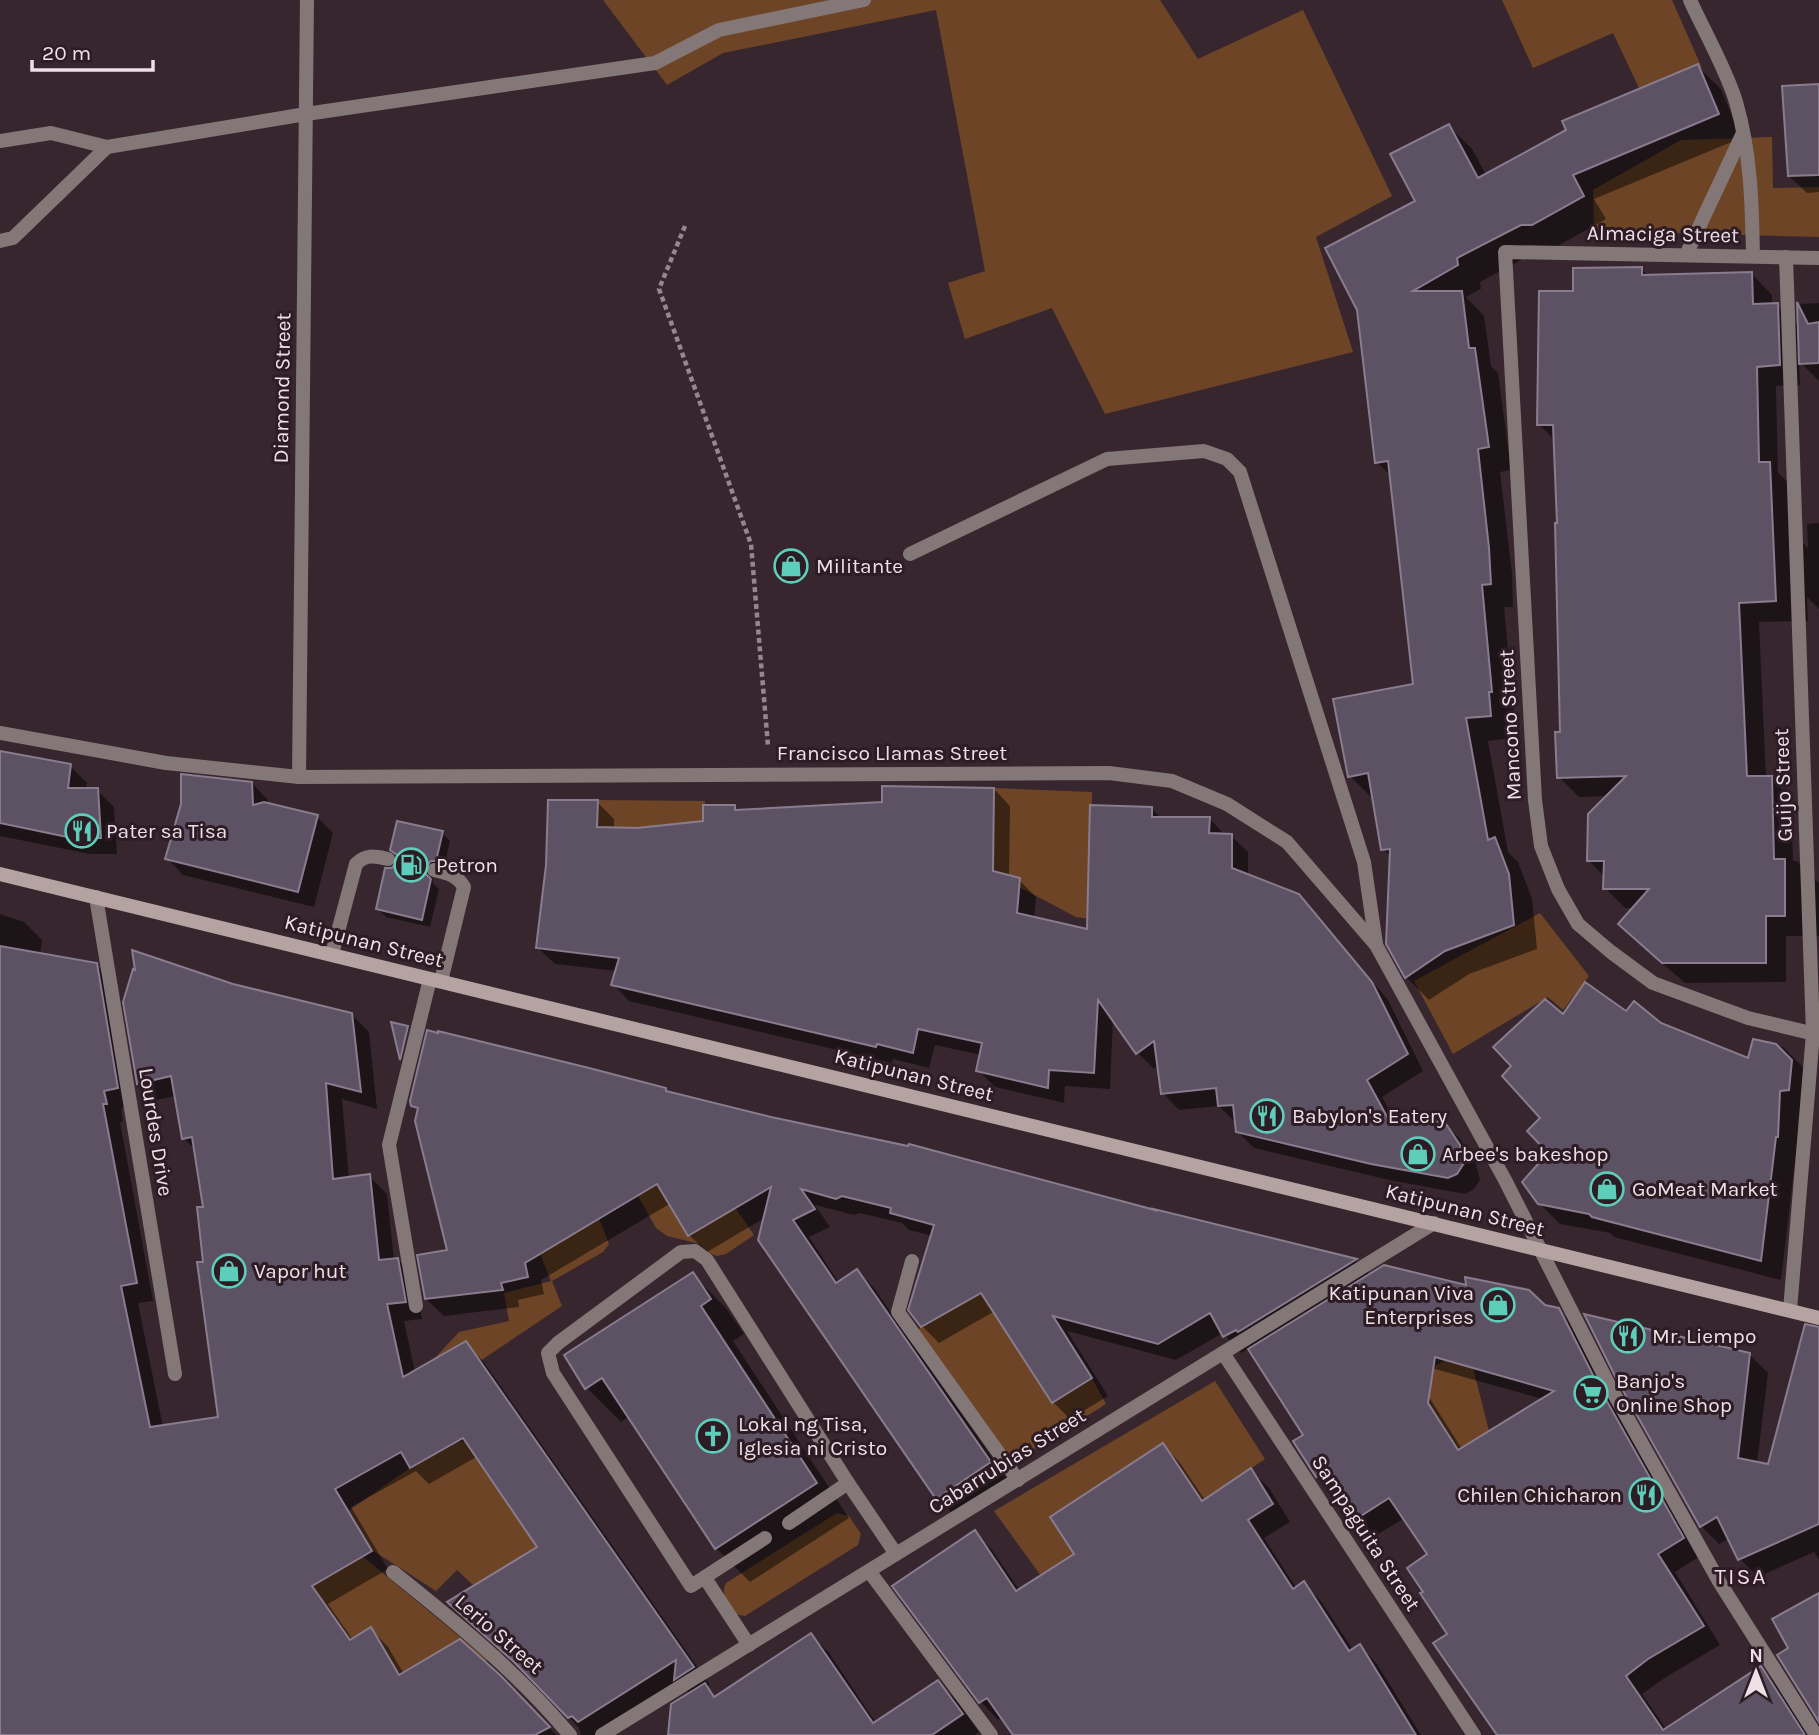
<svg xmlns="http://www.w3.org/2000/svg" width="1819" height="1735" viewBox="0 0 1819 1735" font-family="Karla,sans-serif">
	<rect width="100%" height="100%" fill="#38262e"/>
	<g fill="#6d4526">
		<polygon points="603,0 1160,0 1198,59 1303,10 1392,196 1316,237 1353,352 1105,414 1052,308 965,339 948,283 985,271 936,10 723,53 667,85"/>
		<polygon points="1502,0 1672,0 1702,68 1692,67 1640,90 1613,33 1533,68"/>
		<polygon points="1772,137 1773,188 1819,187 1819,237 1594,231 1593,190 1681,140"/>
		<polygon points="994,788 1092,792 1090,919 1076,917 1019,887 1019,878 994,871"/>
		<polygon points="598,800 705,801 703,821 637,828 597,827"/>
		<polygon points="1540,913 1589,976 1563,1010 1548,997 1453,1054 1414,981"/>
		<polygon points="657,1184 730,1200 754,1235 726,1254 717,1256 708,1253 700,1244 667,1236 656,1228 638,1196"/>
		<polygon points="599,1218 609,1244 603,1252 552,1281 562,1306 480,1361 433,1360 459,1332 509,1321 504,1293 551,1281 540,1254"/>
		<polygon points="984,1291 1010,1337 1051,1403 1092,1378 1106,1404 1011,1464 917,1330"/>
		<polygon points="1350,1339 1421,1374 1445,1360 1473,1368 1489,1431 1461,1454"/>
		<polygon points="1215,1381 1265,1459 1202,1501 1163,1443 1050,1517 1074,1554 1055,1566 1078,1627 994,1511"/>
		<polygon points="458,1441 467,1443 547,1540 494,1573 534,1633 501,1653 497,1648 517,1626 457,1570 436,1591 372,1550 348,1511 410,1468"/>
		<path d="M837,1513L849,1516L861,1534L858,1545L745,1616L735,1614C728,1603 720,1596 726,1583Z"/>
		<polygon points="362,1556 488,1660 453,1679 432,1655 399,1675 371,1627 350,1640 312,1585"/>
	</g>
	<g fill="#0007" fill-rule="evenodd">
		<polygon points="1697,66 1721,89 1741,138 1594,199 1606,219 1556,247 1545,247 1480,282 1481,289 1466,297 1484,316 1491,366 1498,373 1511,470 1500,472 1512,573 1513,607 1504,607 1514,715 1511,715 1513,738 1488,741 1508,852 1518,862 1532,899 1537,949 1469,974 1429,1000 1406,977 1391,857 1383,849 1373,799 1350,776 1415,685 1392,477 1377,462 1417,202 1449,126 1472,149 1486,175"/>
		<polygon points="1819,86 1819,192 1807,193 1789,176"/>
		<polygon points="1641,269 1649,276 1752,274 1772,295 1772,305 1777,305 1800,327 1799,304 1819,303 1819,381 1799,361 1800,385 1776,386 1778,473 1790,484 1792,533 1808,548 1807,524 1819,523 1819,609 1807,597 1808,621 1759,622 1766,778 1771,778 1791,798 1793,861 1797,861 1819,883 1819,936 1786,936 1786,982 1685,983 1640,944 1620,924 1634,908 1625,908 1605,888 1605,877 1588,860 1608,796 1579,797 1559,777 1562,734 1559,524 1555,441 1539,424 1574,292"/>
		<polygon points="0,753 70,766 87,783 86,790 97,790 114,807 117,854 90,854 0,836"/>
		<polygon points="252,783 268,800 268,804 317,817 333,833 314,907 183,875 167,858 183,805"/>
		<polygon points="994,789 1010,806 1009,877 1019,880 1036,897 1034,919 1088,932 1152,809 1161,818 1209,818 1226,836 1231,836 1248,852 1248,876 1298,895 1315,913 1388,1000 1423,1071 1382,1097 1398,1125 1443,1122 1460,1139 1476,1164 1480,1180 1473,1190 1465,1194 1389,1180 1254,1148 1237,1131 1236,1123 1219,1106 1179,1110 1163,1093 1159,1066 1154,1069 1138,1053 1113,1019 1110,1089 1065,1086 1064,1103 995,1087 978,1070 981,1055 935,1045 929,1068 893,1059 892,1063 629,1001 613,984 617,971 555,964 538,948 597,802 614,819 614,829 637,830 704,823 735,807 739,811 883,804"/>
		<polygon points="442,833 450,841 444,868 432,876 433,883 439,889 430,927 386,917 378,909 392,870"/>
		<polygon points="0,914 24,922 42,940 40,955 96,965 114,982 135,1105 121,1108 123,1121 120,1122 153,1301 138,1303 163,1427 220,1418 205,1263 205,1208 196,1150 183,1138 176,1096 156,1100 138,1083 233,986 351,1014 369,1032 377,1109 342,1099 349,1179 369,1176 387,1194 394,1260 397,1259 415,1277 422,1319 404,1321 415,1372 466,1344 483,1361 710,1685 706,1688 717,1698 811,1635 829,1653 876,1723 938,1682 956,1700 979,1732 975,1735 670,1735 690,1694 681,1685 603,1735 581,1735 579,1728 558,1704 539,1547 478,1456 429,1484 416,1471 351,1507 388,1569 328,1604 353,1640 371,1629 388,1647 404,1674 539,1716 556,1735 0,1735"/>
		<polygon points="1626,1013 1749,1060 1754,1041 1783,1047 1803,1067 1805,1076 1781,1280 1614,1237 1610,1233 1560,1224 1539,1203 1550,1153 1542,1118 1564,1016"/>
		<path d="M665,1090L669,1093L1356,1261L1371,1275L1558,1310L1577,1328L1700,1556L1675,1572L1720,1645L1666,1677L1642,1694L1667,1730L1761,1668L1779,1686L1810,1735H1499L1450,1634L1425,1592L1430,1555L1405,1518L1375,1536L1357,1518L1340,1491L1335,1494L1317,1476L1305,1435L1250,1348L1241,1353L1223,1333L1176,1360L1067,1331L1108,1396L1070,1419L1053,1402L995,1311L939,1343L922,1326L933,1236L909,1230L902,1223L860,1213L854,1215L815,1205L830,1227L809,1237L839,1283L856,1271L874,1288L1007,1479L954,1515L937,1498L766,1217L707,1252L689,1235L671,1203L541,1280L544,1294L518,1300L519,1307L444,1316L426,1299L449,1252L419,1112L413,1105ZM1406,1361L1543,1399L1462,1449Z"/>
		<polygon points="692,1274 726,1308 744,1334 733,1341 849,1518 750,1582 716,1548 629,1416 621,1422 587,1388 566,1356"/>
		<polygon points="1749,1354 1768,1373 1757,1463 1769,1466 1819,1372 1819,1560 1814,1552 1758,1577 1740,1559 1730,1538 1719,1544 1701,1526 1619,1380"/>
		<polygon points="1163,1445 1180,1463 1205,1500 1251,1470 1269,1488 1290,1522 1264,1538 1297,1589 1304,1584 1321,1601 1353,1650 1360,1646 1377,1664 1421,1735 1016,1735 1002,1717 998,1720 981,1702 894,1586 975,1532 992,1550 1020,1591 1076,1554"/>
	</g>
	<g fill="#5d5263" stroke="#887c8e" stroke-width="2" fill-rule="evenodd">
		<polygon points="1698,64 1719,114 1573,175 1584,196 1532,225 1521,225 1457,258 1458,265 1413,291 1462,291 1469,348 1475,348 1489,447 1478,449 1489,548 1491,584 1482,585 1492,692 1489,692 1491,716 1466,718 1488,840 1495,837 1509,874 1514,925 1445,951 1405,978 1386,944 1390,849 1381,850 1368,773 1348,777 1333,699 1413,684 1388,461 1375,463 1357,310 1325,248 1415,201 1390,154 1449,124 1478,178 1566,130 1562,121"/>
		<polygon points="1819,84 1819,175 1788,176 1782,86"/>
		<polygon points="1642,267 1642,275 1752,272 1753,304 1778,303 1780,365 1757,367 1759,462 1770,462 1776,601 1739,603 1747,776 1772,776 1774,859 1785,859 1785,916 1766,916 1766,963 1662,963 1618,924 1649,889 1603,889 1604,861 1587,861 1588,814 1626,776 1557,778 1555,732 1560,732 1555,523 1557,523 1553,425 1537,425 1539,291 1573,291 1573,268"/>
		<polygon points="1797,302 1808,324 1819,322 1819,363 1799,364"/>
		<polygon points="0,751 71,764 68,788 98,788 101,838 72,838 0,823"/>
		<polygon points="181,774 252,782 253,805 264,802 318,815 298,892 165,859 181,804"/>
		<polygon points="882,786 994,788 993,871 1020,878 1017,913 1087,929 1090,805 1152,807 1152,817 1210,817 1209,833 1232,834 1232,868 1299,894 1372,982 1408,1054 1367,1080 1391,1124 1444,1121 1460,1145 1464,1163 1457,1174 1448,1178 1371,1164 1236,1132 1233,1105 1218,1106 1216,1088 1161,1094 1154,1041 1136,1054 1098,1000 1094,1073 1049,1070 1048,1088 976,1071 982,1043 918,1029 913,1053 877,1044 876,1047 611,985 619,958 536,948 546,865 548,800 598,800 597,827 637,828 703,821 703,805 735,805 735,810 882,802"/>
		<polygon points="397,821 443,831 436,861 431,861 425,867 425,873 431,879 422,920 376,909 385,868 392,868 397,862 397,855 390,850"/>
		<polygon points="0,946 97,963 118,1088 104,1091 107,1104 103,1104 137,1283 121,1286 150,1427 218,1417 197,1262 203,1262 197,1207 203,1207 192,1137 182,1139 171,1076 137,1084 123,1002 133,969 135,970 132,950 233,984 352,1013 361,1092 326,1083 333,1179 370,1174 379,1260 398,1258 406,1302 387,1304 403,1377 466,1341 694,1667 674,1680 676,1660 578,1722 572,1716 568,1718 514,1662 447,1602 537,1547 463,1438 410,1468 401,1452 335,1489 372,1551 312,1586 350,1640 371,1627 399,1675 460,1639 501,1676 550,1727 535,1735 0,1735"/>
		<polygon points="1585,982 1626,1011 1634,1001 1661,1023 1748,1058 1753,1039 1776,1044 1792,1060 1789,1090 1780,1091 1778,1137 1776,1137 1761,1261 1592,1217 1589,1214 1538,1204 1522,1182 1548,1153 1527,1131 1540,1118 1502,1076 1511,1066 1493,1047 1545,999 1563,1014"/>
		<polygon points="391,1022 408,1026 400,1060"/>
		<polygon points="427,1030 438,1033 438,1031 589,1068 666,1088 666,1091 771,1117 908,1146 909,1144 1155,1210 1154,1209 1357,1259 1238,1332 1236,1330 1223,1337 1210,1313 1158,1344 1053,1316 1092,1378 1052,1403 981,1293 921,1327 908,1310 934,1225 890,1213 891,1208 842,1196 836,1199 801,1189 815,1209 793,1220 836,1283 857,1269 991,1462 936,1499 758,1240 771,1187 688,1236 657,1184 525,1263 528,1277 501,1283 503,1290 425,1299 417,1255 447,1250 415,1121 418,1108 411,1106 410,1101"/>
		<path d="M1384,1265L1466,1285L1465,1277L1529,1290L1545,1305L1559,1308L1600,1389L1684,1538L1658,1554L1704,1626L1648,1659L1626,1676L1663,1730L1761,1666L1805,1735H1497L1433,1643L1447,1634L1420,1593L1423,1592L1407,1568L1427,1554L1389,1498L1356,1519L1325,1471L1316,1477L1293,1441L1303,1435L1248,1349ZM1435,1357L1473,1368L1554,1391L1458,1450L1428,1403Z"/>
		<polygon points="693,1272 711,1299 701,1306 817,1483 715,1549 602,1378 585,1389 564,1355"/>
		<polygon points="1584,1314 1750,1353 1738,1458 1768,1464 1805,1324 1819,1327 1819,1524 1738,1560 1717,1517 1700,1527 1617,1380"/>
		<polygon points="1163,1443 1202,1501 1251,1468 1273,1504 1248,1520 1293,1589 1304,1581 1349,1651 1360,1644 1416,1735 1013,1735 987,1698 979,1703 892,1586 975,1530 1016,1591 1074,1554 1050,1517"/>
		<polygon points="1819,1593 1819,1722 1777,1655 1788,1648 1772,1619"/>
		<polygon points="811,1633 873,1723 938,1680 963,1714 932,1735 668,1735 671,1704 705,1683 714,1697"/>
	</g>
	<g fill="none" stroke-linecap="round" stroke-linejoin="round">
		<polyline stroke="#96878e" stroke-width="4.5" stroke-dasharray="5 3.5" stroke-linecap="butt" points="685,226 659,289 751,544 768,746"/>
		<g stroke="#837877" stroke-width="14">
			<polyline points="655,63 719,30 864,0"/>
			<polyline points="0,241 13,238 107,147"/>
			<path d="M434,870C447,873 457,875 464,887L441,981"/>
			<path d="M332,954L356,864C366,854 374,856 388,859"/>
			<polyline points="912,1261 898,1312 1018,1480"/>
			<polyline points="789,1523 848,1483"/>
			<polyline points="765,1538 691,1586 553,1373 548,1353 558,1343 681,1252 695,1251 707,1260 848,1483 896,1554"/>
			<polyline points="705,1578 749,1645"/>
		</g>
		<g stroke="#837877" stroke-width="14">
			<path d="M1690,0C1704,31 1727,71 1736,102C1751,153 1752,205 1753,256"/>
			<polyline points="0,141 51,133 107,147 306,114 655,63"/>
			<polyline points="1686,255 1743,133"/>
			<polyline points="1786,257 1813,1033 1790,1310"/>
			<polyline points="1819,258 1505,252 1535,800 1541,846 1558,889 1578,924 1611,952 1653,983 1748,1018 1819,1035"/>
			<polyline points="910,554 1107,459 1204,451 1227,459 1240,472 1364,862 1376,944"/>
			<polyline points="0,733 166,763 299,777 1109,773 1172,781 1227,804 1287,842 1376,945 1505,1180 1609,1385 1720,1583 1816,1735"/>
			<polyline points="299,777 307,0"/>
			<polyline points="96,897 175,1374"/>
			<polyline points="416,1306 389,1145 430,979"/>
			<polyline points="1223,1353 1474,1735"/>
			<polyline points="869,1571 991,1735"/>
			<path d="M393,1572C458,1624 516,1671 570,1735"/>
			<polyline points="602,1735 1434,1223"/>
		</g>
		<polyline stroke="#b4a3a1" stroke-width="14" points="0,874 1819,1318"/>
	</g>
	<defs>
		<symbol id="shop-ring" viewBox="-11 -11 22 22"><circle r="9.5" fill="#2e1c25" stroke="#5dceb9" stroke-width="1.5"/><path d="M-5-2.5h2.3a2.7 3.5 0 0 1 5.4 0H5L5.5 6h-11ZM-1.5-2.5h3a1.5 2.3 0 0 0-3 0Z" fill="#5dceb9"/></symbol>
		<symbol id="restaurant-ring" viewBox="-11 -11 22 22"><circle r="9.5" fill="#2e1c25" stroke="#5dceb9" stroke-width="1.5"/><path d="M-5-6h1v4h1v-4h1v4h1v-4h1v5L-1.5 .5V6h-2V.5L-5-1ZM5-6V6H3V1.5H1.5Q1.5-4 5-6Z" fill="#5dceb9"/></symbol>
		<symbol id="fuel-ring" viewBox="-11 -11 22 22"><circle r="9.5" fill="#2e1c25" stroke="#5dceb9" stroke-width="1.5"/><path d="M-5.5-6h7V0h2V4h1.3V-2.5L3-4.5l.8-.8L6-3V5H2.5V1h-1V6h-7ZM-4.2-4.7v3.2H.2V-4.7Z" fill="#5dceb9"/></symbol>
		<symbol id="supermarket-ring" viewBox="-11 -11 22 22"><circle r="9.5" fill="#2e1c25" stroke="#5dceb9" stroke-width="1.5"/><path d="M-6-5.5h2.5l.6 2H6L4.5 2H-2.5L-4.4-4H-6ZM-1.5 3.2a1.3 1.3 0 1 0 .1 0ZM3 3.2a1.3 1.3 0 1 0 .1 0Z" fill="#5dceb9"/></symbol>
		<symbol id="church-ring" viewBox="-11 -11 22 22"><circle r="9.5" fill="#2e1c25" stroke="#5dceb9" stroke-width="1.5"/><path d="M-1.2-6h2.4v3.5h3.3v2.4h-3.3V6h-2.4V-.1h-3.3v-2.4h3.3Z" fill="#5dceb9"/></symbol>
	</defs>
	<g fill-rule="evenodd">
		<use href="#shop-ring" x="772" y="547" width="38" height="38"/>
		<use href="#restaurant-ring" x="63" y="812" width="38" height="38"/>
		<use href="#fuel-ring" x="392" y="846" width="38" height="38"/>
		<use href="#restaurant-ring" x="1248" y="1097" width="38" height="38"/>
		<use href="#shop-ring" x="1399" y="1135" width="38" height="38"/>
		<use href="#shop-ring" x="1588" y="1170" width="38" height="38"/>
		<use href="#shop-ring" x="210" y="1252" width="38" height="38"/>
		<use href="#shop-ring" x="1479" y="1286" width="38" height="38"/>
		<use href="#restaurant-ring" x="1609" y="1317" width="38" height="38"/>
		<use href="#supermarket-ring" x="1572" y="1374" width="38" height="38"/>
		<use href="#church-ring" x="694" y="1417" width="38" height="38"/>
		<use href="#restaurant-ring" x="1627" y="1476" width="38" height="38"/>
	</g>
	<g text-anchor="middle" dominant-baseline="central" stroke-width="6" stroke-linejoin="round" paint-order="stroke">
		<g font-size="21" fill="#ede0e6" stroke="#2e1c25">
			<text transform="translate(1663 234) rotate(1)">Almaciga Street</text>
			<text transform="translate(282 388) rotate(-89)">Diamond Street</text>
			<text transform="translate(1510 725) rotate(-93)">Mancono Street</text>
			<text x="892" y="753">Francisco Llamas Street</text>
			<text transform="translate(1783 785) rotate(-92)">Guijo Street</text>
			<text transform="translate(364 941) rotate(14)">Katipunan Street</text>
			<text transform="translate(914 1075) rotate(14)">Katipunan Street</text>
			<text transform="translate(156 1132) rotate(81)">Lourdes Drive</text>
			<text transform="translate(1465 1210) rotate(14)">Katipunan Street</text>
			<text transform="translate(1007 1461) rotate(-32)">Cabarrubias Street</text>
			<text transform="translate(1366 1533) rotate(57)">Sampaguita Street</text>
			<text transform="translate(499 1634) rotate(41)">Lerio Street</text>
		</g>
		<g font-size="21" fill="#ede0e6" stroke="#2e1c25" text-anchor="start">
			<text x="816" y="566">Militante</text>
			<text x="106" y="831">Pater sa Tisa</text>
			<text x="436" y="865">Petron</text>
			<text x="1292" y="1116">Babylon's Eatery</text>
			<text x="1442" y="1154">Arbee's bakeshop</text>
			<text x="1632" y="1189">GoMeat Market</text>
			<text x="254" y="1271">Vapor hut</text>
			<text x="1474" y="1293" text-anchor="end">Katipunan Viva<tspan x="1474" dy="24">Enterprises</tspan></text>
			<text x="1652" y="1336">Mr. Liempo</text>
			<text x="1616" y="1381">Banjo's<tspan x="1616" dy="24">Online Shop</tspan></text>
			<text x="738" y="1424">Lokal ng Tisa,<tspan x="738" dy="24">Iglesia ni Cristo</tspan></text>
			<text x="1622" y="1495" text-anchor="end">Chilen Chicharon</text>
		</g>
		<g font-size="23" letter-spacing="2" fill="#f3dae5" stroke="#2e1c25">
			<text x="1741" y="1576">TISA</text>
		</g>
	</g>
	<g transform="translate(1756 1672)" stroke="#2e1c25" stroke-width="5" paint-order="stroke">
	<path d="M0-5L12 26L0 18L-12 26Z" fill="#ede0e6"/>
	<text y="-10" font-size="19" font-weight="bold" text-anchor="middle" fill="#ede0e6">N</text>
	</g>
	<path d="M32 60v10h121v-10" fill="none" stroke="#ede0e6" stroke-width="3.5"/>
	<text x="42" y="60" font-size="21" fill="#ede0e6" stroke="#2e1c25" stroke-width="5" paint-order="stroke">20 m</text>
</svg>
